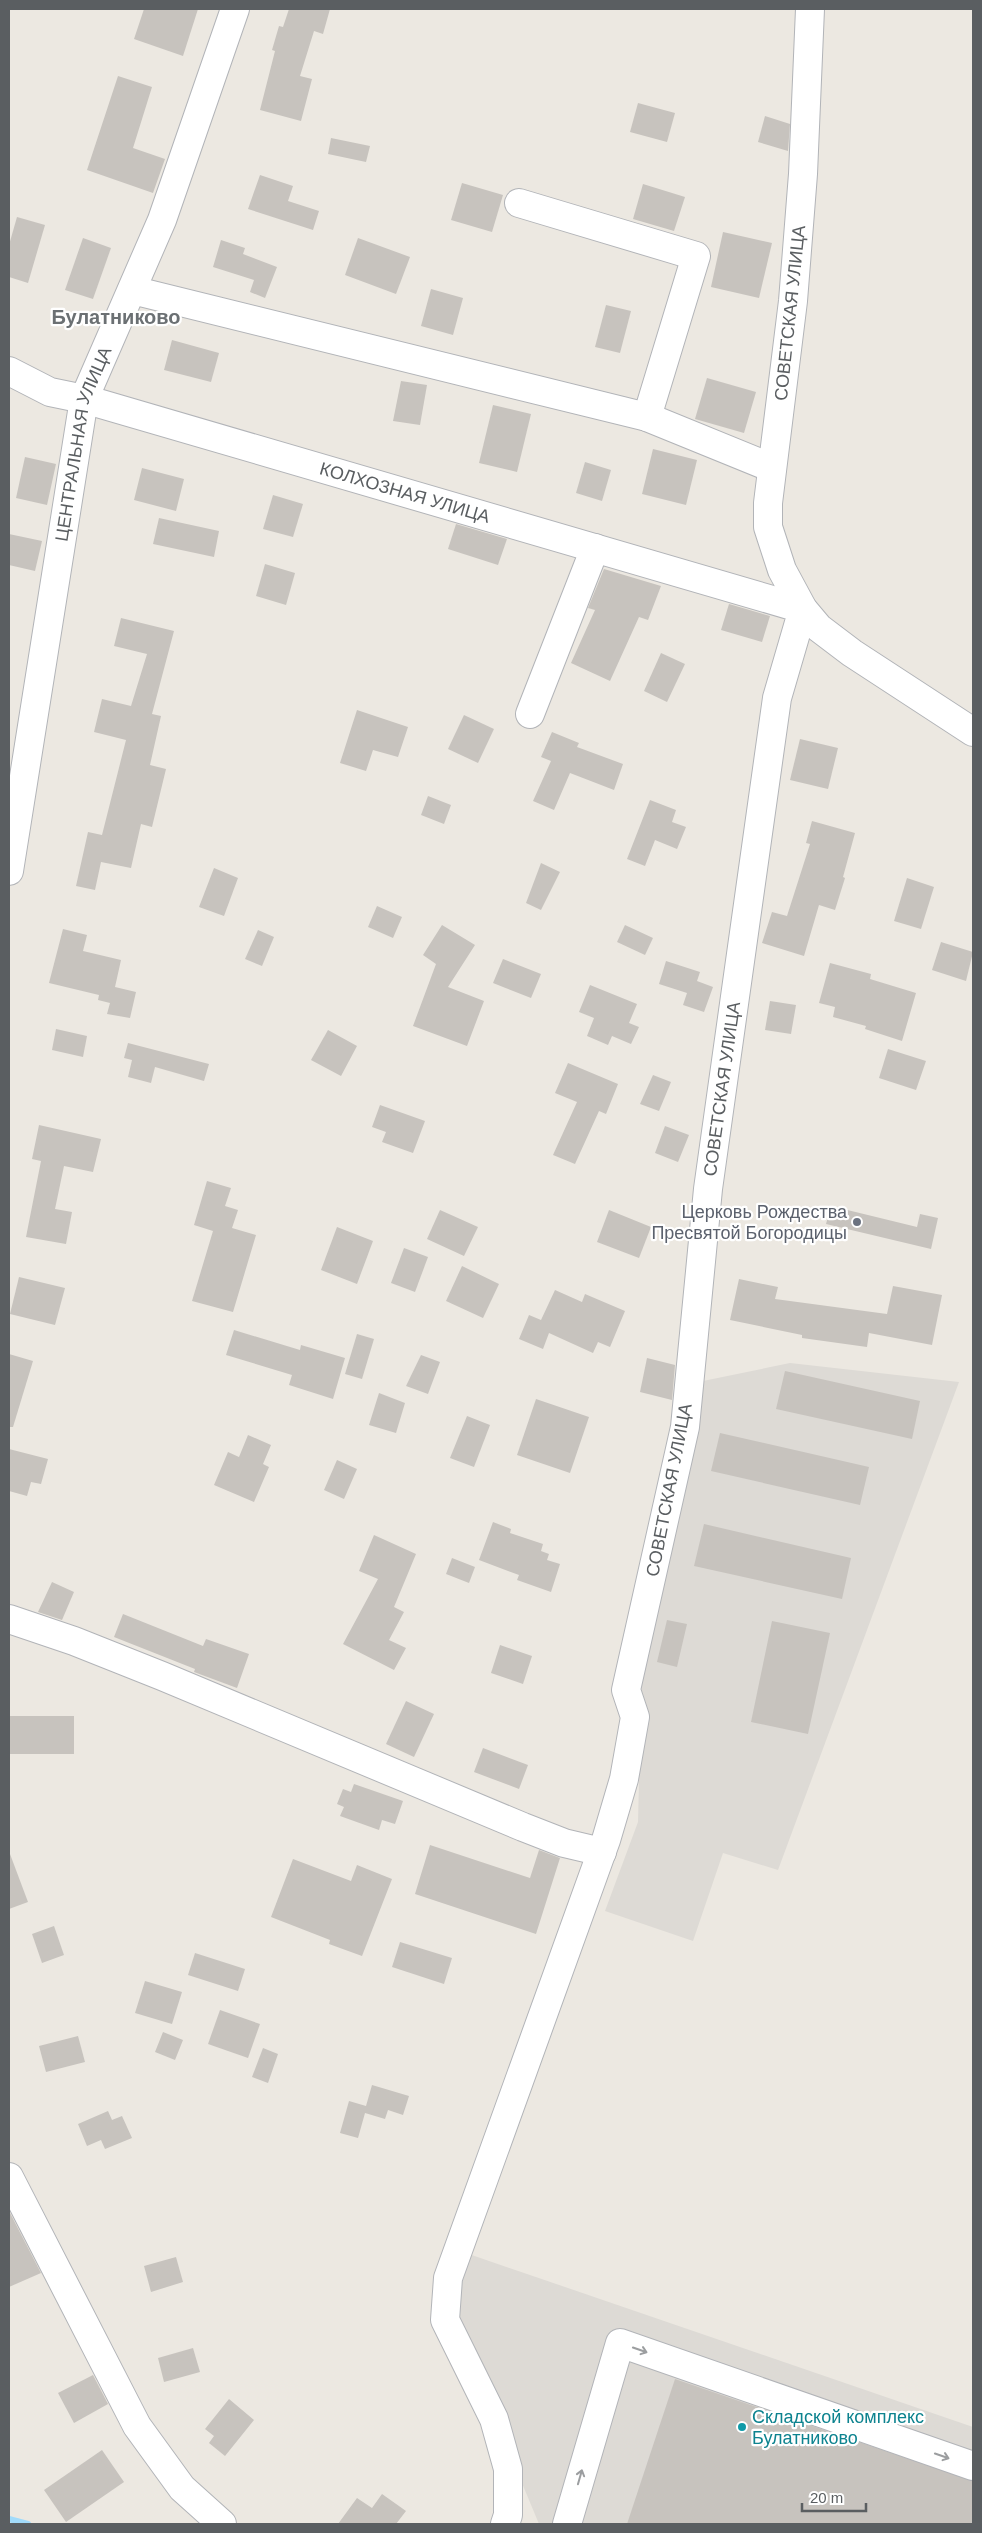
<svg xmlns="http://www.w3.org/2000/svg" width="982" height="2533" viewBox="0 0 982 2533" font-family="Helvetica,sans-serif">
	<rect width="100%" height="100%" fill="#ece8e1"/>
	<g fill="#dddad5">
		<polygon points="790,1363 959,1382 778,1870 723,1853 693,1941 605,1911 638,1822 642,1667 703,1381"/>
		<polygon points="463,2252 973,2427 973,2524 539,2524 448,2305"/>
	</g>
	<g fill="none" stroke-linecap="round" stroke-linejoin="round">
		<polyline stroke="#a2dbfa" stroke-width="6" points="9,2519 28,2524"/>
	</g>
	<g fill="#c7c3be">
		<polygon points="144,9 198,9 183,56 134,39"/>
		<polygon points="289,9 330,9 323,34 314,31 300,76 312,79 301,121 260,110 275,51 272,50 279,26 283,27"/>
		<polygon points="118,76 152,87 133,148 165,159 153,193 87,170"/>
		<polygon points="638,103 675,113 667,142 630,132"/>
		<polygon points="765,116 790,124 788,151 758,142"/>
		<polygon points="331,138 370,146 366,162 328,154"/>
		<polygon points="260,175 293,186 288,201 319,211 313,230 248,209"/>
		<polygon points="462,183 503,195 492,232 451,220"/>
		<polygon points="643,184 685,197 674,231 633,219"/>
		<polygon points="17,217 45,225 28,283 9,277 9,245"/>
		<polygon points="723,232 772,243 759,298 711,287"/>
		<polygon points="83,238 111,248 93,299 65,290"/>
		<polygon points="358,238 410,257 396,294 345,275"/>
		<polygon points="221,240 245,248 243,254 277,267 265,298 250,292 254,280 213,267"/>
		<polygon points="431,289 463,298 453,335 421,326"/>
		<polygon points="606,305 631,311 620,353 595,347"/>
		<polygon points="172,340 219,353 211,382 164,370"/>
		<polygon points="707,378 756,392 744,433 695,419"/>
		<polygon points="401,381 427,385 420,425 393,421"/>
		<polygon points="493,405 531,414 517,472 479,463"/>
		<polygon points="653,449 697,460 686,505 642,494"/>
		<polygon points="25,457 56,464 47,505 16,498"/>
		<polygon points="585,462 611,470 602,501 576,493"/>
		<polygon points="142,468 184,479 176,511 134,500"/>
		<polygon points="273,495 303,504 293,537 263,529"/>
		<polygon points="159,518 219,531 214,557 153,544"/>
		<polygon points="456,524 507,539 498,565 448,549"/>
		<polygon points="9,534 42,541 35,571 9,565"/>
		<polygon points="265,564 295,573 286,605 256,596"/>
		<polygon points="604,569 661,586 648,620 639,617 610,681 571,663 595,610 588,608"/>
		<polygon points="729,604 770,616 762,642 721,630"/>
		<polygon points="121,618 174,631 152,714 161,716 150,765 166,769 152,827 141,824 131,868 101,862 95,890 76,886 88,832 102,835 126,740 94,732 102,699 131,706 147,654 114,646"/>
		<polygon points="661,653 685,664 667,702 644,691"/>
		<polygon points="357,710 408,727 398,757 373,750 366,771 340,763"/>
		<polygon points="464,715 494,729 478,763 448,749"/>
		<polygon points="552,732 579,743 577,747 623,764 614,790 570,773 554,810 533,801 551,761 541,757"/>
		<polygon points="800,739 838,748 828,789 790,780"/>
		<polygon points="428,796 451,805 444,824 421,815"/>
		<polygon points="650,800 676,810 672,822 686,827 677,849 655,840 645,866 627,859"/>
		<polygon points="812,821 855,833 843,877 845,878 835,910 819,905 804,956 762,943 772,912 787,916 810,844 806,843"/>
		<polygon points="541,863 560,872 541,910 526,903"/>
		<polygon points="214,868 238,878 224,916 199,907"/>
		<polygon points="907,878 934,887 921,929 894,921"/>
		<polygon points="377,906 402,917 393,938 368,927"/>
		<polygon points="442,925 475,945 448,987 484,1001 467,1046 413,1026 436,964 423,955"/>
		<polygon points="625,925 653,938 645,955 617,942"/>
		<polygon points="63,929 87,935 83,951 121,960 115,987 136,992 130,1018 107,1014 110,1003 98,1000 99,995 49,983"/>
		<polygon points="258,930 274,937 262,966 245,959"/>
		<polygon points="941,942 973,952 966,981 932,970"/>
		<polygon points="503,959 541,974 531,998 493,983"/>
		<polygon points="666,961 700,972 697,981 713,987 704,1012 683,1005 687,993 659,984"/>
		<polygon points="830,963 871,974 870,979 916,993 902,1041 865,1029 866,1026 833,1017 835,1007 819,1003"/>
		<polygon points="590,985 637,1004 629,1023 639,1027 631,1044 612,1036 608,1045 587,1036 594,1018 579,1012"/>
		<polygon points="770,1001 796,1005 791,1034 765,1030"/>
		<polygon points="56,1029 87,1036 83,1057 52,1050"/>
		<polygon points="328,1030 357,1046 341,1076 311,1060"/>
		<polygon points="128,1043 209,1064 204,1081 155,1067 151,1083 128,1077 132,1060 124,1058"/>
		<polygon points="888,1049 926,1061 916,1090 879,1078"/>
		<polygon points="568,1063 618,1084 606,1114 599,1111 575,1164 553,1155 577,1102 555,1093"/>
		<polygon points="653,1075 671,1082 659,1111 640,1104"/>
		<polygon points="380,1105 425,1121 413,1153 382,1142 386,1132 372,1127"/>
		<polygon points="39,1125 101,1139 93,1172 64,1166 55,1209 72,1212 66,1244 26,1237 41,1161 32,1159"/>
		<polygon points="665,1126 689,1135 678,1162 655,1153"/>
		<polygon points="207,1181 231,1188 225,1206 238,1210 232,1228 256,1235 233,1312 192,1301 213,1231 194,1225"/>
		<polygon points="831,1206 917,1227 920,1214 938,1218 931,1249 826,1224"/>
		<polygon points="440,1210 478,1227 464,1256 427,1239"/>
		<polygon points="609,1210 651,1227 639,1258 597,1242"/>
		<polygon points="337,1227 373,1241 357,1284 321,1270"/>
		<polygon points="404,1248 428,1257 415,1292 391,1283"/>
		<polygon points="462,1266 499,1284 483,1318 446,1301"/>
		<polygon points="19,1277 65,1288 55,1325 10,1314"/>
		<polygon points="739,1279 778,1287 775,1299 887,1314 893,1286 942,1295 932,1345 869,1333 867,1347 802,1338 802,1335 730,1320"/>
		<polygon points="555,1290 582,1302 585,1294 625,1311 610,1347 598,1342 593,1353 549,1333 543,1349 519,1339 529,1315 541,1320"/>
		<polygon points="234,1330 300,1350 301,1345 345,1358 333,1399 289,1385 292,1375 226,1355"/>
		<polygon points="357,1334 374,1339 362,1379 345,1374"/>
		<polygon points="9,1354 33,1361 13,1427 9,1427"/>
		<polygon points="421,1355 440,1362 428,1394 406,1386"/>
		<polygon points="647,1358 675,1365 672,1400 640,1392"/>
		<polygon points="785,1371 920,1401 912,1439 776,1409"/>
		<polygon points="379,1393 405,1403 396,1433 369,1425"/>
		<polygon points="536,1399 589,1417 570,1473 517,1455"/>
		<polygon points="467,1416 490,1425 474,1467 450,1458"/>
		<polygon points="720,1433 869,1467 860,1505 711,1471"/>
		<polygon points="248,1435 271,1445 263,1464 269,1467 254,1502 214,1485 228,1452 239,1457"/>
		<polygon points="9,1449 48,1459 41,1484 31,1482 27,1496 9,1491"/>
		<polygon points="337,1460 357,1469 344,1499 324,1490"/>
		<polygon points="493,1522 511,1529 510,1533 543,1544 541,1551 549,1554 547,1560 560,1564 551,1592 517,1580 519,1575 479,1560"/>
		<polygon points="704,1524 851,1558 842,1599 694,1566"/>
		<polygon points="374,1535 416,1554 394,1607 404,1612 389,1640 406,1648 394,1670 343,1644 378,1579 359,1571"/>
		<polygon points="452,1558 475,1567 469,1583 446,1574"/>
		<polygon points="52,1582 74,1592 62,1620 38,1612"/>
		<polygon points="123,1614 203,1646 206,1639 249,1654 237,1688 194,1672 195,1669 114,1637"/>
		<polygon points="667,1620 687,1624 677,1667 657,1662"/>
		<polygon points="772,1621 830,1633 808,1734 751,1722"/>
		<polygon points="500,1645 532,1656 523,1684 491,1673"/>
		<polygon points="406,1701 434,1714 414,1757 386,1744"/>
		<rect x="9" y="1716" width="65" height="38"/>
		<polygon points="483,1748 528,1765 519,1789 474,1772"/>
		<polygon points="354,1784 403,1801 395,1824 382,1820 379,1830 340,1816 344,1807 337,1804 343,1789 351,1792"/>
		<polygon points="430,1845 530,1878 539,1850 560,1858 536,1934 415,1894"/>
		<polygon points="10,1854 28,1902 9,1909 9,1855"/>
		<polygon points="293,1859 351,1881 357,1865 392,1879 362,1956 329,1944 330,1940 271,1917"/>
		<polygon points="54,1926 64,1955 42,1963 32,1934"/>
		<polygon points="400,1942 452,1958 444,1984 392,1967"/>
		<polygon points="195,1953 245,1969 238,1991 188,1975"/>
		<polygon points="145,1981 182,1992 172,2024 135,2013"/>
		<polygon points="220,2010 260,2024 248,2058 208,2044"/>
		<polygon points="163,2032 183,2040 175,2060 155,2052"/>
		<polygon points="78,2036 85,2062 46,2072 39,2046"/>
		<polygon points="263,2048 278,2054 268,2083 252,2077"/>
		<polygon points="372,2085 409,2096 403,2115 388,2110 385,2119 365,2113 358,2138 340,2133 349,2101 366,2106"/>
		<polygon points="108,2111 112,2120 122,2116 132,2138 105,2149 101,2140 87,2146 78,2124"/>
		<polygon points="9,2211 41,2273 9,2287"/>
		<polygon points="176,2257 183,2282 151,2292 144,2266"/>
		<polygon points="193,2348 200,2372 164,2382 158,2358"/>
		<polygon points="93,2375 108,2404 74,2423 58,2393"/>
		<polygon points="675,2379 973,2481 973,2524 627,2524"/>
		<polygon points="229,2399 254,2420 225,2456 209,2443 214,2436 205,2429"/>
		<polygon points="102,2450 124,2482 66,2522 44,2490"/>
		<polygon points="382,2494 406,2511 396,2524 338,2524 357,2498 372,2508"/>
	</g>
	<g fill="none" stroke-linecap="round" stroke-linejoin="round">
		<defs>
			<g id="minor">
				<polyline points="810,9 803,174 793,301 768,503 768,527 782,570 803,609 819,628 852,653 973,732"/>
				<polyline points="519,203 696,256 647,417"/>
				<polyline points="132,290 647,417 772,468"/>
				<path id="s1" d="M9,371L50,392L84,399L803,609L777,698L708,1189L685,1427L626,1690L635,1717L624,1779L606,1840L448,2278L445,2320L494,2419L508,2469V2515L505,2524"/>
				<polyline points="530,714 595,548"/>
				<path id="s2" d="M9,871L84,399L162,220L235,9"/>
				<polyline points="9,1619 74,1641 162,1676 523,1827 564,1843 602,1852"/>
				<polyline points="9,2177 137,2426 182,2488 222,2524"/>
				<polyline points="567,2524 620,2343 973,2466"/>
			</g>
		</defs>
		<use href="#minor" stroke="#b2b4b8" stroke-width="30"/>
		<use href="#minor" stroke="#fff" stroke-width="28"/>
	</g>
	<defs><path id="oneway-shaft" d="M-6 0H5M1.5-3L5.5 0L1.5 3" fill="none" stroke-width="1.6" stroke-linecap="round" stroke-linejoin="round" transform="scale(1.25)"/></defs>
	<g stroke="#9c9ea0">
		<use href="#oneway-shaft" transform="translate(640 2350) rotate(19)"/>
		<use href="#oneway-shaft" transform="translate(942 2456) rotate(19)"/>
		<use href="#oneway-shaft" transform="translate(580 2477) rotate(-74)"/>
	</g>
	<circle fill="#6b7280" stroke="#fff" stroke-width="2" cx="857" cy="1222" r="5"/>
	<circle fill="#0f9aa8" stroke="#fff" stroke-width="2" cx="742" cy="2427" r="5"/>
	<g text-anchor="middle" dominant-baseline="central" stroke-width="4.5" stroke-linejoin="round" paint-order="stroke">
		<g font-size="18" fill="#5a5e61" stroke="#fff">
			<text transform="translate(790 313) rotate(-84)">СОВЕТСКАЯ УЛИЦА</text>
			<text stroke="none"><textPath href="#s2" startOffset="434">ЦЕНТРАЛЬНАЯ УЛИЦА</textPath></text>
			<text stroke="none"><textPath href="#s1" startOffset="415">КОЛХОЗНАЯ УЛИЦА</textPath></text>
			<text transform="translate(722 1089) rotate(-82)">СОВЕТСКАЯ УЛИЦА</text>
			<text transform="translate(669 1490) rotate(-79)">СОВЕТСКАЯ УЛИЦА</text>
		</g>
		<g font-size="18" fill="#5b616d" stroke="#fff" text-anchor="end">
			<text x="847" y="1212">Церковь Рождества<tspan x="847" dy="21">Пресвятой Богородицы</tspan></text>
		</g>
		<g font-size="18" fill="#0d838f" stroke="#fff" text-anchor="start">
			<text x="752" y="2417">Складской комплекс<tspan x="752" dy="21">Булатниково</tspan></text>
		</g>
		<g font-size="20" font-weight="bold" fill="#6b7073" stroke="#fff">
			<text x="116" y="317">Булатниково</text>
		</g>
	</g>
	<rect width="982" height="2533" fill="none" stroke="#5a5e61" stroke-width="20"/>
	<path d="M802 2503v8h64v-8" fill="none" stroke="#5a5e61" stroke-width="2.5"/>
	<text x="810" y="2503" font-size="15" fill="#5a5e61" stroke="#ffffff" stroke-width="4" paint-order="stroke">20 m</text>
</svg>
